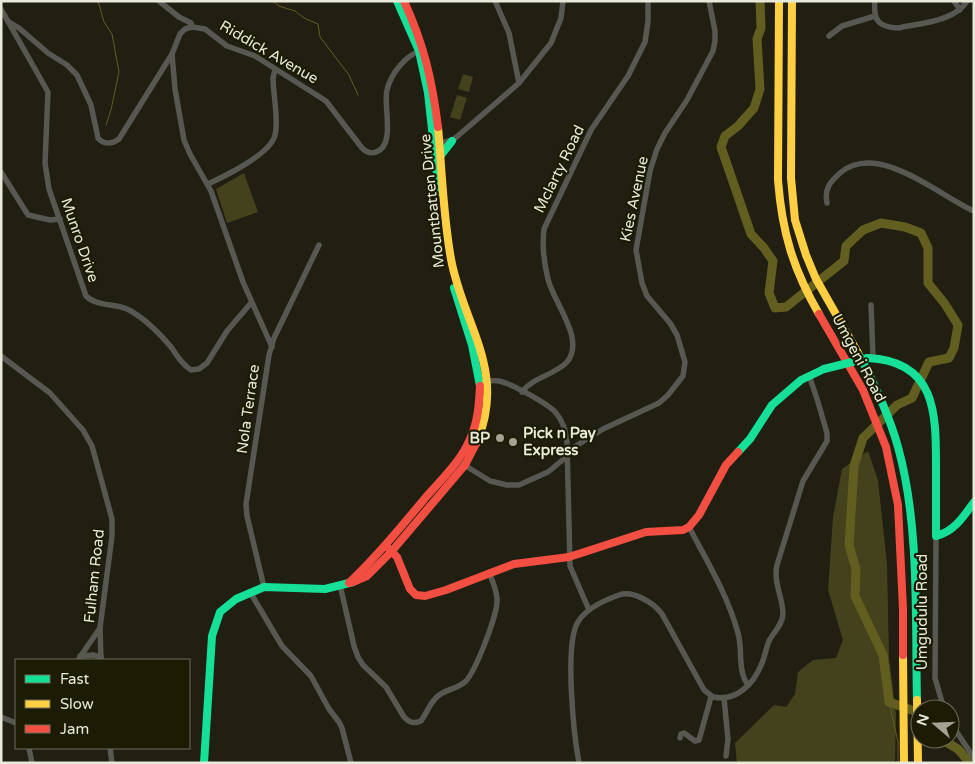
<svg xmlns="http://www.w3.org/2000/svg" width="975" height="764" viewBox="0 0 975 764" font-family="'Varela Round',sans-serif">
	<rect width="100%" height="100%" fill="#201f12"/>
	<g fill="#43421c">
		<polygon points="463,74 473,77 469,92 458,89"/>
		<polygon points="457,95 467,98 460,120 450,117"/>
		<polygon points="244,173 258,212 227,223 216,189"/>
		<polygon points="868,451 878,480 887,564 889,657 896,714 895,763 737,763 735,743 774,705 786,707 795,694 798,672 813,660 836,658 843,640 828,590 833,517 842,469"/>
	</g>
	<g fill="none" stroke-linecap="round" stroke-linejoin="round">
		<g stroke="#615e20" stroke-width="1">
			<polyline points="98,1 104,22 112,34 119,72 111,110 106,125"/>
			<polyline points="273,1 279,6 295,11 304,18 318,24 320,37 349,75 358,95"/>
			<polyline points="889,702 898,742 898,763"/>
		</g>
		<g stroke="#615e20" stroke-width="9">
			<polyline points="760,1 761,28 757,39 760,89 754,108 738,126 725,136 721,147 751,234 764,248 773,261 769,293 775,308 786,307 844,261 846,246 863,230 881,223 905,227 921,233 928,248 928,283 945,304 958,325 954,348 949,358 929,362 912,398 897,405 863,438 854,466 849,545 856,569 855,596 883,655 889,702 920,713"/>
			<polyline points="941,739 958,749 970,763"/>
		</g>
		<g stroke="#585852" stroke-width="5.5">
			<polyline points="159,1 179,17 191,23 192,27"/>
			<polyline points="495,1 509,33 519,83"/>
			<path d="M875,1C873,20 878,27 898,28C920,23 954,22 967,1"/>
			<polyline points="954,1 960,10"/>
			<path d="M1,9L48,92L45,163L49,189L86,296C97,307 115,303 129,310C144,318 160,334 171,347C177,356 182,364 191,370L199,369L207,363L227,331L251,303"/>
			<path d="M9,22L19,28L48,53L67,65L77,75L91,105L98,138C104,145 112,144 119,139L172,54L180,34L185,29L192,27L205,29L227,46L255,56L326,101L362,148C366,152 371,154 376,152C396,146 383,105 387,90C391,73 406,55 422,50"/>
			<polyline points="829,36 842,26 875,16"/>
			<polyline points="172,54 175,89 184,140 190,154 211,191 243,282 272,347"/>
			<polyline points="436,144 453,140 519,83 551,43 561,18 563,1"/>
			<polyline points="1,172 28,215 50,220 60,219"/>
			<path d="M208,184C225,176 271,154 275,135C279,121 273,93 273,78L275,70"/>
			<path d="M827,203C824,189 830,182 840,173C878,141 938,195 974,211"/>
			<polyline points="871,305 873,357"/>
			<polyline points="1,356 50,393 83,430 92,446 112,519 112,536 100,628 101,660"/>
			<path d="M483,382C488,381 494,380 499,381C510,383 549,404 556,413C563,421 566,431 567,442L570,566L589,610"/>
			<path d="M522,392C533,377 555,375 567,362C586,339 553,302 548,279C544,263 542,245 544,229L591,130L628,76L645,42L648,21V1"/>
			<polyline points="461,463 490,481 507,485 519,485 548,472 565,458 571,449 603,429 659,403 668,395 683,376 685,362 677,335 670,323 647,296 642,283 636,250 650,171 657,149 665,133 687,100 713,51 715,41 715,31 709,1"/>
			<path d="M689,527C707,561 728,596 738,633C743,650 737,670 748,685"/>
			<polyline points="936,536 935,678 944,709"/>
			<path d="M340,585L354,646L358,657L363,665L386,687L404,717C410,723 414,724 421,721C427,713 430,702 438,696C446,689 458,689 466,681C476,670 496,618 497,602C498,592 492,581 489,572"/>
			<polyline points="264,587 247,516 246,504 269,355 274,338 319,245"/>
			<polyline points="250,592 282,646 311,676 329,709 339,722 342,728 351,763"/>
			<polyline points="80,656 93,655 101,657"/>
			<polyline points="78,660 100,628"/>
			<polyline points="724,698 728,739 726,756"/>
			<polyline points="1,717 16,723"/>
			<polyline points="950,722 974,758"/>
			<polyline points="680,738 681,734 684,733 695,741 699,740 711,697"/>
			<polyline points="29,748 32,763"/>
			<polyline points="110,748 112,763"/>
			<path d="M579,763C574,736 564,644 578,622C586,608 605,600 619,595C633,590 654,603 662,614L704,690L713,697C736,702 754,684 762,663C765,656 766,648 769,641C773,633 783,624 783,614C783,598 773,582 777,565L803,481L827,441V433L818,402L809,375"/>
		</g>
		<g stroke="#16e098" stroke-width="8">
			<polyline points="397,1 419,51 428,93 439,192"/>
			<polyline points="441,155 452,141"/>
			<polyline points="454,288 472,345 480,386"/>
			<path d="M858,353C874,383 889,414 898,447C920,526 915,619 917,700"/>
			<path d="M868,358C936,361 936,413 936,466C936,489 936,513 936,536C954,532 964,516 974,502"/>
			<polyline points="738,452 750,439 772,405 801,380 824,369"/>
			<polyline points="204,763 212,636 220,612 236,599 264,587 325,589 353,582"/>
		</g>
		<g stroke="#ffcf43" stroke-width="8">
			<path d="M779,1L778,180C782,232 793,269 819,314"/>
			<polyline points="792,1 791,178 795,220 806,255 816,279 858,353"/>
			<path d="M438,127C442,171 443,215 451,259C463,325 507,370 477,442"/>
			<polyline points="903,655 904,763"/>
			<polyline points="917,700 918,763"/>
		</g>
		<g stroke="#f24e42" stroke-width="8">
			<path d="M404,1C424,45 432,79 438,127"/>
			<polyline points="819,314 863,390 886,447 898,505 903,609 903,655"/>
			<polyline points="388,548 397,557 410,589 416,595 425,596 446,590 514,564 569,557 646,532 683,530 689,527 699,515 726,465 738,452"/>
			<polyline points="353,582 367,576 392,551 465,465 477,442"/>
			<path d="M349,583C377,556 401,527 426,497C442,479 461,461 470,439C478,422 479,404 480,386"/>
		</g>
		<polyline stroke="#16e098" stroke-width="8" points="824,369 868,358"/>
	</g>
	<g fill="#a3a294" stroke="#1c1b04" stroke-width="2">
		<circle cx="500" cy="438" r="5"/>
		<circle cx="513" cy="442" r="5"/>
	</g>
	<g text-anchor="middle" dominant-baseline="central" stroke-width="4.5" stroke-linejoin="round" paint-order="stroke">
		<g font-size="15" fill="#e9e9da" stroke="#1c1b04">
			<text transform="translate(269 52) rotate(30)">Riddick Avenue</text>
			<text transform="translate(559 169) rotate(-64)">Mclarty Road</text>
			<text transform="translate(634 199) rotate(-78)">Kies Avenue</text>
			<text transform="translate(432 201) rotate(-96)">Mountbatten Drive</text>
			<text transform="translate(80 240) rotate(71)">Munro Drive</text>
			<text transform="translate(859 358) rotate(62)">Umgeni Road</text>
			<text transform="translate(248 409) rotate(-82)">Nola Terrace</text>
			<text transform="translate(94 576) rotate(-84)">Fulham Road</text>
			<text transform="translate(922 612) rotate(-90)">Umgudulu Road</text>
		</g>
		<g font-size="15" font-weight="bold" fill="#e9e9da" stroke="#1c1b04" text-anchor="start">
			<text x="523" y="433">Pick n Pay<tspan x="523" dy="17">Express</tspan></text>
			<text x="490" y="438" text-anchor="end">BP</text>
		</g>
	</g>
	<rect width="975" height="764" fill="none" stroke="#e9e9da" stroke-width="5"/>
	<rect x="15" y="659" width="175" height="90" fill="#1c1b04" stroke="#6e6d5a"/>
	<rect x="25" y="675" width="25" height="8" fill="#16e098" stroke="#6e6d5a"/>
	<text x="60" y="684" font-size="15" fill="#e9e9da">Fast</text>
	<rect x="25" y="700" width="25" height="8" fill="#ffcf43" stroke="#6e6d5a"/>
	<text x="60" y="709" font-size="15" fill="#e9e9da">Slow</text>
	<rect x="25" y="725" width="25" height="8" fill="#f24e42" stroke="#6e6d5a"/>
	<text x="60" y="734" font-size="15" fill="#e9e9da">Jam</text>
	<g transform="translate(935 724) rotate(289)"><circle r="24" fill="#1c1b04" stroke="#6e6d5a"/>
	<path d="M0-4L9 19L0 12L-9 19Z" fill="#a3a294"/>
	<text y="-8" font-size="14" font-weight="bold" text-anchor="middle" fill="#e9e9da">N</text>
	</g>
</svg>
